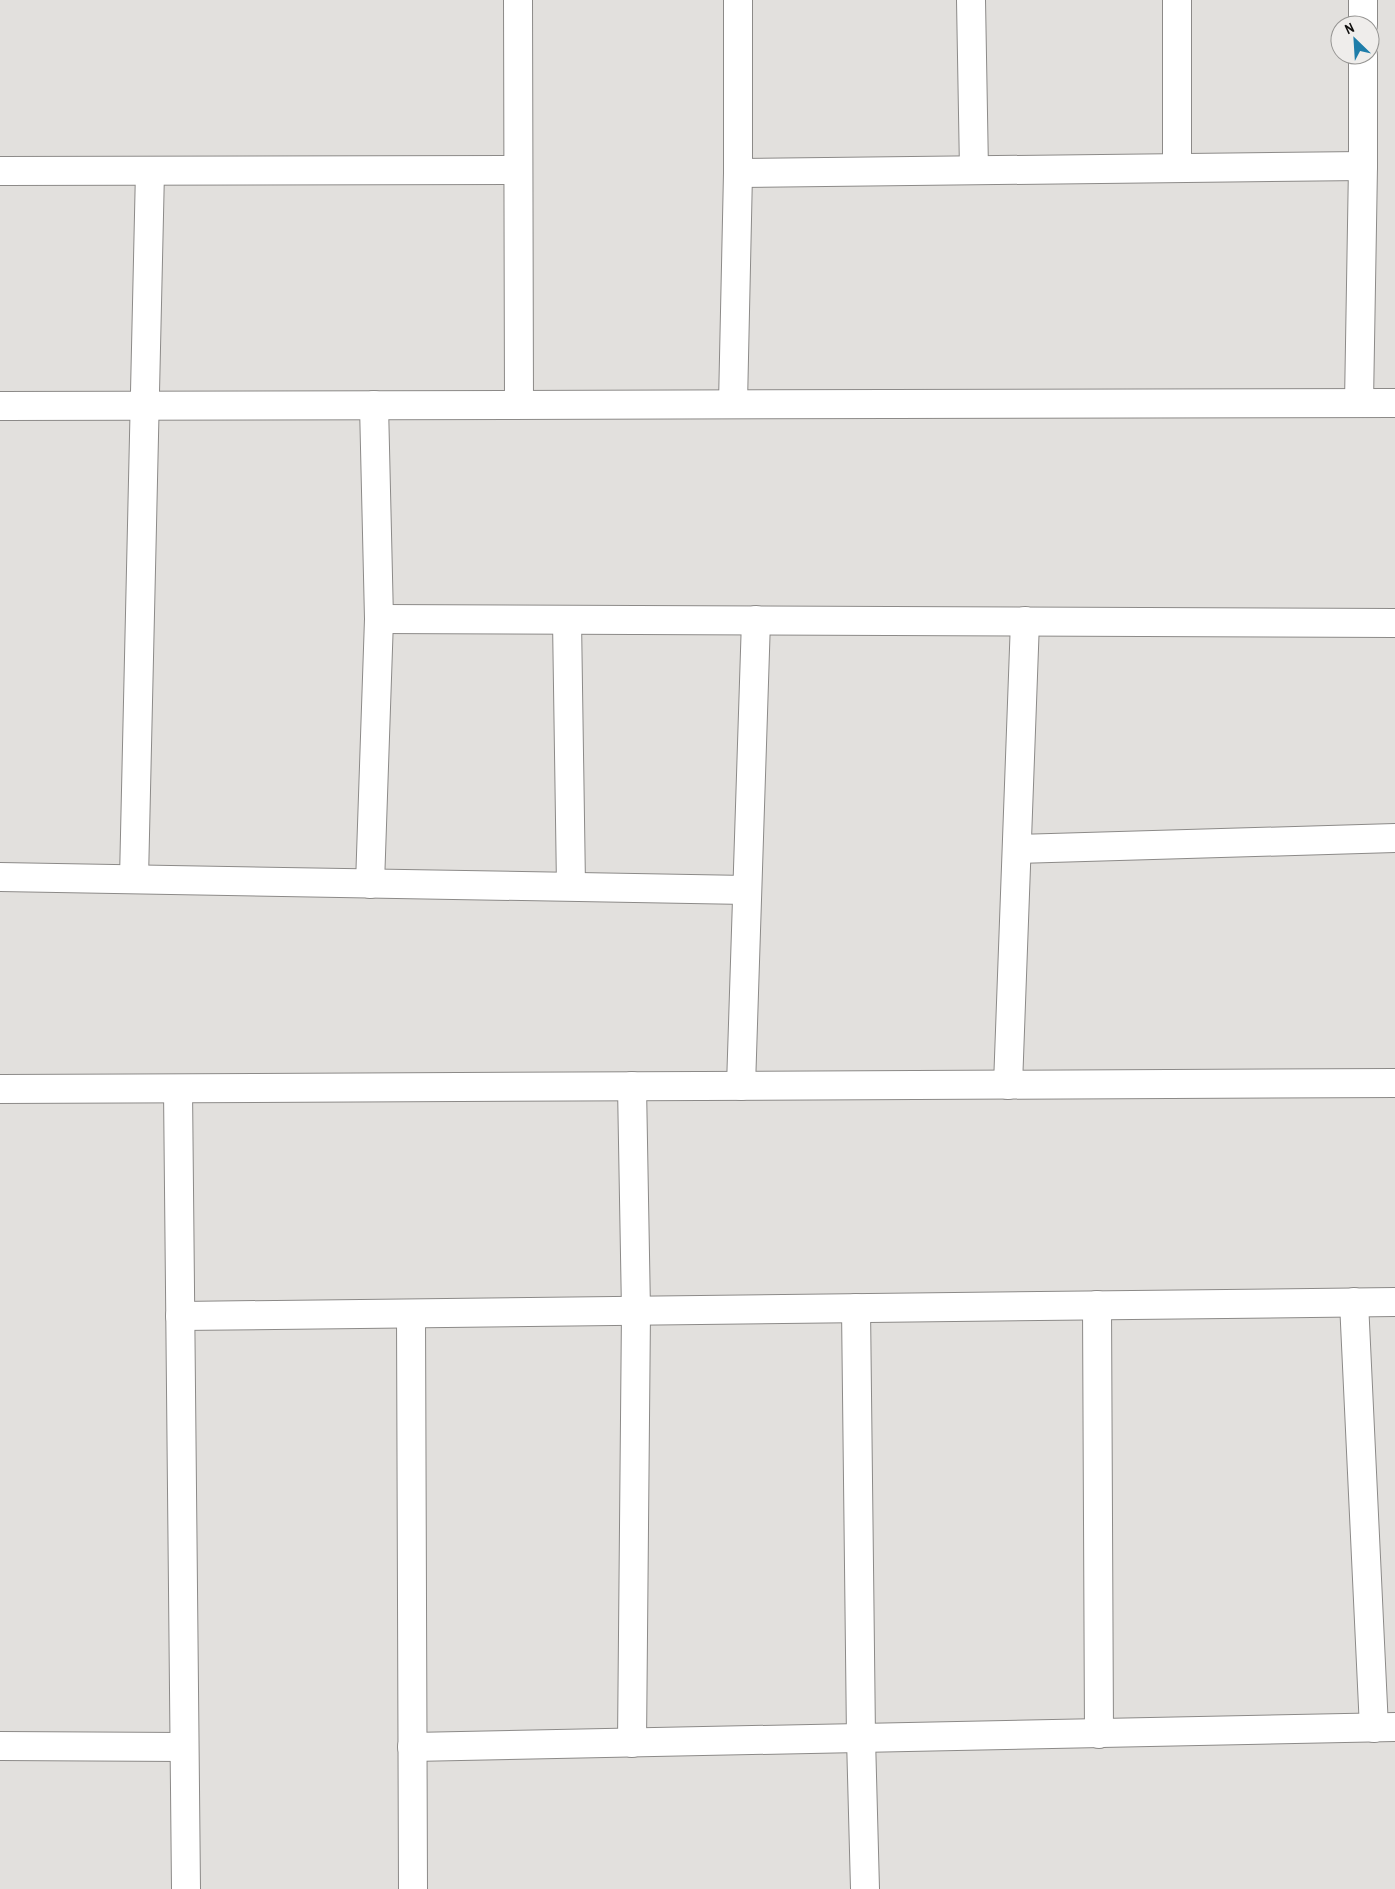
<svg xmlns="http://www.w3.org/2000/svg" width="1395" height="1889" viewBox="0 0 1395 1889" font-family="'Archivo Narrow',sans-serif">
	<rect width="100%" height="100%" fill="#e2e0dd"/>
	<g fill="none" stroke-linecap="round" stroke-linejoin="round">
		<defs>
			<g id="street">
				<polyline points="518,0 519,404"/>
				<polyline points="971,0 974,170"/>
				<polyline points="1177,0 1177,168"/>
				<polyline points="1363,0 1363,25"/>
				<polyline points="0,171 518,170"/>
				<polyline points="738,173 1363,166"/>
				<polyline points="1359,403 1363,166 1363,55"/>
				<polyline points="733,404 738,173 738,0"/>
				<polyline points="0,406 1395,403"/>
				<polyline points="379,619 1395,623"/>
				<polyline points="567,620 571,886"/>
				<polyline points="1017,849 1395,838"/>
				<polyline points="0,877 747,890"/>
				<polyline points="134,879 150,171"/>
				<polyline points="370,884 379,619 374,405"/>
				<polyline points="1008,1085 1025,621"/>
				<polyline points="632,1086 636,1311 632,1743"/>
				<polyline points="741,1086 756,620"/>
				<polyline points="0,1089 1395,1083"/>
				<polyline points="178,1089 186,1889"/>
				<polyline points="1354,1302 1374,1728"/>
				<polyline points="1097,1305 1099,1734"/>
				<polyline points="856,1308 861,1738 865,1889"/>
				<polyline points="411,1314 413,1889"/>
				<polyline points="180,1316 1395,1302"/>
				<polyline points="0,1746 184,1747"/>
				<polyline points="412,1747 1395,1727"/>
			</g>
		</defs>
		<use href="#street" stroke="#8c8a88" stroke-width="30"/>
		<use href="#street" stroke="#fff" stroke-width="28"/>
	</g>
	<g transform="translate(1355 40) rotate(335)"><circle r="24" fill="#efedeb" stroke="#959492"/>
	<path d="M0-4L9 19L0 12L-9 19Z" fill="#1e7da9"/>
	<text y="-8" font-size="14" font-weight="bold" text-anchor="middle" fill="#0f0e0d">N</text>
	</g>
</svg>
